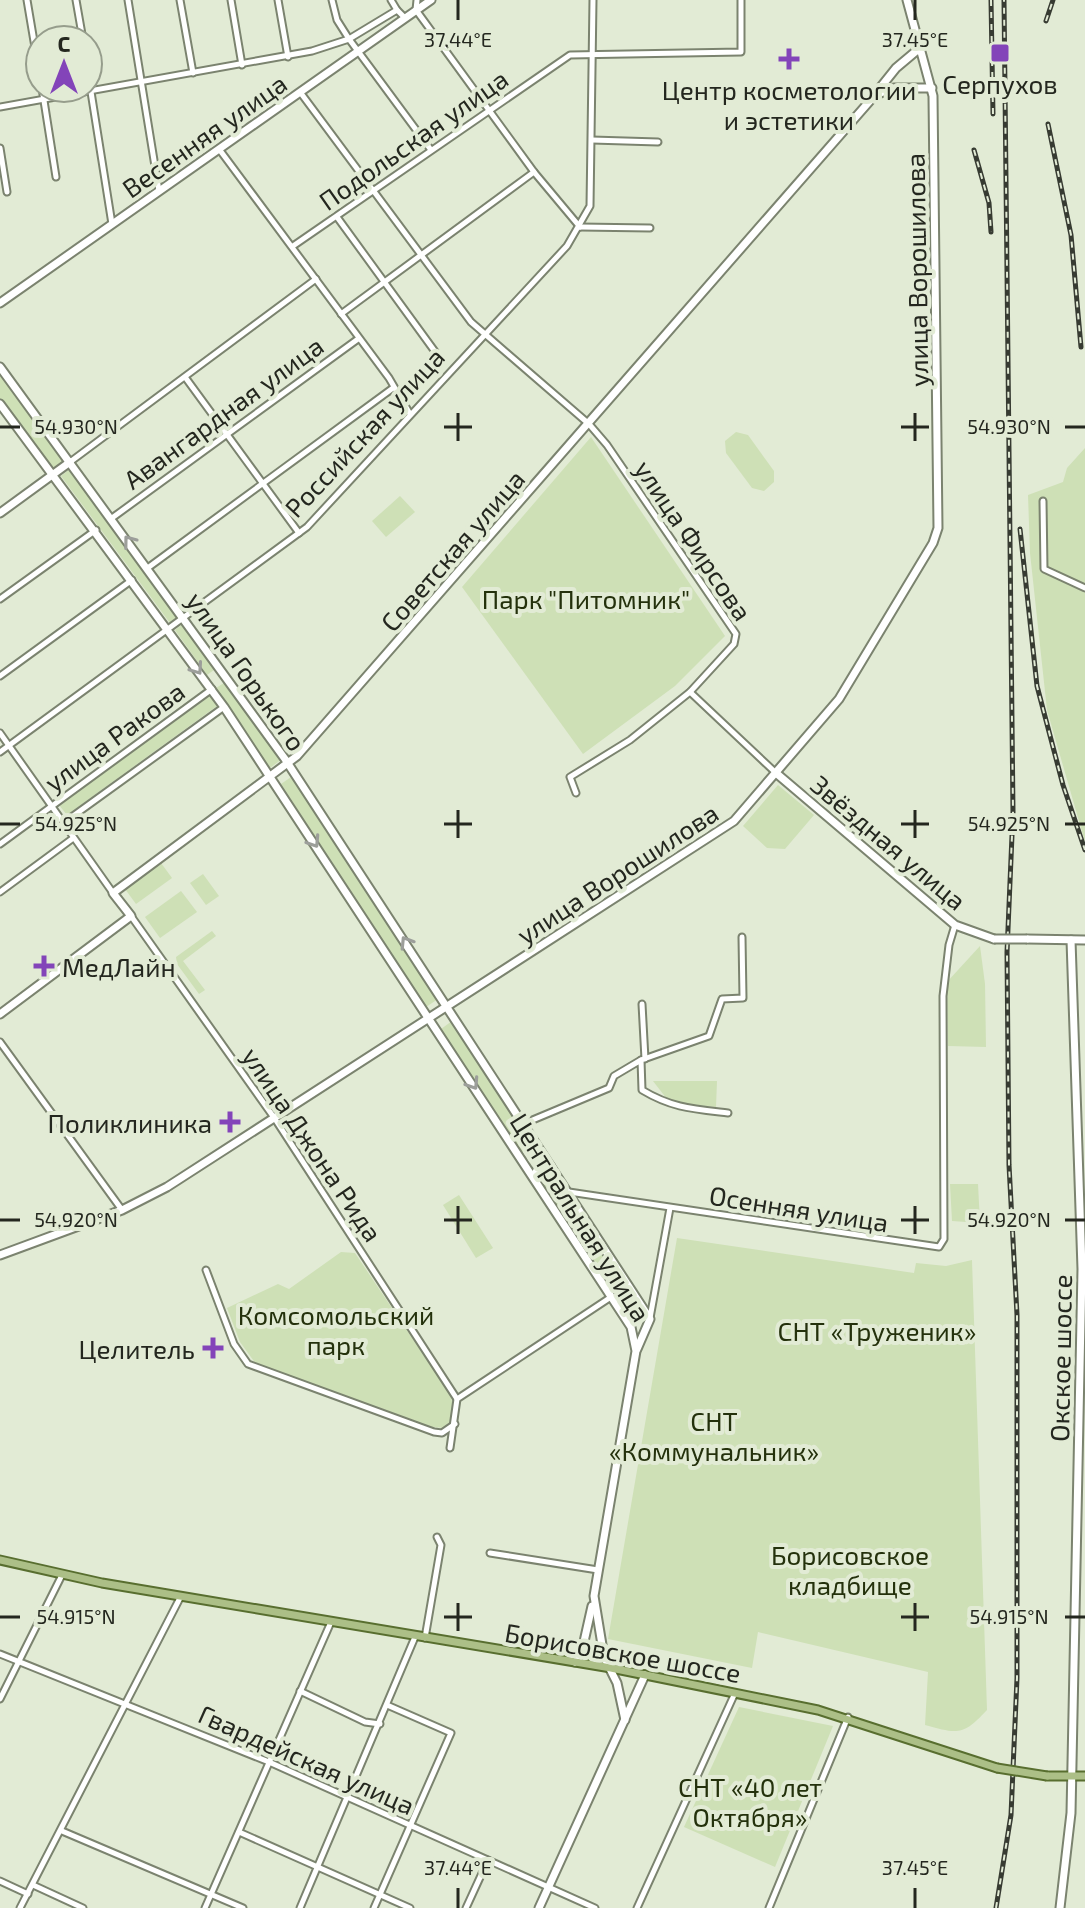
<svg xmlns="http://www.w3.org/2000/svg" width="1085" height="1908" viewBox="0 0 1085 1908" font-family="'Exo 2',sans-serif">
	<rect width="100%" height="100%" fill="#e2ebd5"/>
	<g fill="#cee0b6">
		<polygon points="0,372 66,462 55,470 0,399"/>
		<polygon points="736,432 748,435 774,471 774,482 764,491 752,488 726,453 725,441"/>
		<polygon points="591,437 725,636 675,686 583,754 462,587"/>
		<polygon points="1085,448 1085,842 1047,710 1030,553 1028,495 1063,482 1067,468"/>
		<polygon points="70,469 180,615 170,623 61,476"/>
		<polygon points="400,496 415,512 386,537 372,521"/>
		<polygon points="185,622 218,667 207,675 175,630"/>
		<polygon points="227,681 282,759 270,768 216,688"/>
		<polygon points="210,696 217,706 67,815 59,805"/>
		<polygon points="294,775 438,999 426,1007 281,784"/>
		<polygon points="778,785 814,815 785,849 767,848 743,826"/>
		<polygon points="161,863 172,878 136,904 125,889"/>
		<polygon points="203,874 219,896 206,905 190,883"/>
		<polygon points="181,891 197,912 160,938 145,917"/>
		<polygon points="212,931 216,936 183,961 205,990 199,994 177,964 176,957"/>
		<polygon points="980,946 985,984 986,1047 948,1046 947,982"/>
		<polygon points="452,1021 533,1144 530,1152 521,1152 441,1029"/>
		<polygon points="653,1081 717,1081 716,1107 670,1103"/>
		<polygon points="545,1168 645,1318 635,1325 537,1178 541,1169"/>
		<polygon points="950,1184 978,1184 980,1223 952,1221"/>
		<polygon points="459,1195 493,1248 476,1258 443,1205"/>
		<path d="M677,1238L914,1273L916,1263L946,1266L972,1260L987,1710C963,1736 958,1734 925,1725L928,1672L758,1632L752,1668L608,1639Z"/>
		<polygon points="341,1252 355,1253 451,1396 454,1413 446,1428 429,1427 256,1364 240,1342 227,1308 278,1284 289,1289"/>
		<polygon points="739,1707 833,1726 775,1867 684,1827"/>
	</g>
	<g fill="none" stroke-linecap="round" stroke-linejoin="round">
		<defs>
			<g id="street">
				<polyline points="27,0 40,77"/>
				<polyline points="76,0 83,40"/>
				<polyline points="128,0 159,191"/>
				<polyline points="180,0 193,73"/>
				<polyline points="231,0 242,65"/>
				<polyline points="278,0 288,57"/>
				<polyline points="332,0 337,20 349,39 431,150"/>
				<polyline points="391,0 397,10"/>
				<polyline points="417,0 416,10 534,172 580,227"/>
				<polyline points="88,73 112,224"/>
				<polyline points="42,88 56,177"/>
				<polyline points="300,92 471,322 589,424 607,445 736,634 734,644 690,692 630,740 570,777 576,793"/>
				<polyline points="0,107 312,51 349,39 397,10 405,18"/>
				<polyline points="592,140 658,142"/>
				<polyline points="0,148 7,192"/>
				<polyline points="219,149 389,378 410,414"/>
				<polyline points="337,217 436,353"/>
				<polyline points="580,227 650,228"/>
				<polyline points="293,246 570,55 741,52 741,0"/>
				<polyline points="341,314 534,172"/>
				<polyline points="185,377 299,533"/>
				<polyline points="70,462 316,279"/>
				<polyline points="1043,501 1044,569 1085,588"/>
				<polyline points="112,518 358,339"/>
				<polyline points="149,567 393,388"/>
				<polyline points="0,599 96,530"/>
				<polyline points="0,676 132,580"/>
				<polyline points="690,692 776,773"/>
				<polyline points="0,733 113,893"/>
				<polyline points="0,752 307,527 567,246 590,206 593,0"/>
				<polyline points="62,824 224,707"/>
				<polyline points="0,844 212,689"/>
				<polyline points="0,892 72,839"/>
				<polyline points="131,916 275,1119 457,1399"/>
				<polyline points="642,1004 645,1059"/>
				<polyline points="0,1042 122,1210"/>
				<polyline points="641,1060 709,1036 722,999 743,998 742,937"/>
				<path d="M523,1124L609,1088L614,1076L641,1060L642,1090C672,1108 693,1109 728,1113"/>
				<polyline points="569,1192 939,1247 944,1239 943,996 949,945 955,925"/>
				<polyline points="206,1270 234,1344 248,1364 434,1432 442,1433 455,1424"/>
				<polyline points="650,1318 670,1208"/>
				<polyline points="450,1448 457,1399 611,1297"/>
				<polyline points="490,1553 598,1570"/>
				<polyline points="425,1638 441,1545 437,1537"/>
				<polyline points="0,1654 269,1762 595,1908"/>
				<polyline points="300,1691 365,1722 380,1724"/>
				<polyline points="0,1699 62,1575"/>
				<polyline points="62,1831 243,1908"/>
				<polyline points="239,1832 410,1908"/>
				<polyline points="0,1881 28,1894"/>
				<polyline points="33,1885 83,1908"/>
				<polyline points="20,1908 181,1596"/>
				<polyline points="205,1908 331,1622"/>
				<polyline points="300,1908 415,1637"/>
				<polyline points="374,1908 451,1733 387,1705"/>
				<polyline points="466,1908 488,1860"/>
				<polyline points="637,1908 735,1693"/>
				<polyline points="769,1908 848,1717"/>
			</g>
			<g id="secondary">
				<polyline points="876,93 896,68 921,47"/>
				<polyline points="0,303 431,0"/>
				<polyline points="0,367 285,759 650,1319 637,1349"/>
				<polyline points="0,404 224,707 631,1327 636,1351 594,1596 604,1657 617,1683 625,1720"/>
				<polyline points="0,513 70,462"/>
				<polyline points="776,773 955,925 994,939"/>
				<polyline points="1027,939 1085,940"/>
				<polyline points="0,1014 131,916 113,893 297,756 875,95 894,88 932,88"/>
				<polyline points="534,1176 538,1168 551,1167"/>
				<polyline points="0,1255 122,1210 167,1187 734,821 839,699 933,543 938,528 933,96 907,0"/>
				<polyline points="575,1662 581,1655 592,1606"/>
				<polyline points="539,1908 645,1675"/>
				<polyline points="1060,1908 1071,1813 1082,1269 1071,940"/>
			</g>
			<g id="primary">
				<polyline points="0,1560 102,1583 611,1668 818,1710 997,1768"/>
				<polyline points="1047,1776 1085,1776"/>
			</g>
		</defs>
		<use href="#street" stroke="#7b836f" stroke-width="9"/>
		<use href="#secondary" stroke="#7b836f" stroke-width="11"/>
		<use href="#primary" stroke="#586e2f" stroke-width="11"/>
		<use href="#street" stroke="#fff" stroke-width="5"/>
		<use href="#secondary" stroke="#fff" stroke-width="7"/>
		<use href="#primary" stroke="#acbf87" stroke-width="7"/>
		<defs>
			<g id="rail">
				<polyline points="991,0 993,114"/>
				<polyline points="1046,21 1053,0"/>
				<polyline points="1048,124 1071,235 1081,347"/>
				<polyline points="974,150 989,203 991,232"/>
				<polyline points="1020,529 1037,686 1063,785 1085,850"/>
				<polyline points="996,1908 1011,1815 1017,1678 1017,1315 1009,1165 1007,952 1013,812 1004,0"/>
			</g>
		</defs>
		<use href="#rail" stroke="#373b32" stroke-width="5"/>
		<use href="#rail" stroke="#e2ebd5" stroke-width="2" stroke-dasharray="6" stroke-linecap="butt"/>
		<defs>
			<polyline id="secondary-bridge" points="994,939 1027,939"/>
			<polyline id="primary-bridge" points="997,1768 1047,1776"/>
		</defs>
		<use href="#secondary-bridge" stroke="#7b836f" stroke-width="11" stroke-linecap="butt"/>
		<use href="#primary-bridge" stroke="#586e2f" stroke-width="11" stroke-linecap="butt"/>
		<use href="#secondary-bridge" stroke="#fff" stroke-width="7"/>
		<use href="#primary-bridge" stroke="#acbf87" stroke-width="7"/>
	</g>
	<defs><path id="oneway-chevron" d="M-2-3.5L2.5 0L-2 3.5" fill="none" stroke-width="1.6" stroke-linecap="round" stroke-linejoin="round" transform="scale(2)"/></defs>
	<g stroke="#9c9e9a">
		<use href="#oneway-chevron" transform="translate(129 541) rotate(-127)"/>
		<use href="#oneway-chevron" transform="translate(197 669) rotate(55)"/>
		<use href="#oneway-chevron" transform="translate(314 842) rotate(57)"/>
		<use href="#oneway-chevron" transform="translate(406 942) rotate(-122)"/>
		<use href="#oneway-chevron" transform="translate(473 1084) rotate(57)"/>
	</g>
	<path fill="none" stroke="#24271f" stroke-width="3" d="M458,0V20M915,0V20M458,413V441M915,413V441M0,427H20M444,427H472M901,427H929M1065,427H1085M458,810V838M915,810V838M0,824H20M444,824H472M901,824H929M1065,824H1085M458,1206V1234M915,1206V1234M0,1220H20M444,1220H472M901,1220H929M1065,1220H1085M458,1603V1631M915,1603V1631M0,1617H20M444,1617H472M901,1617H929M1065,1617H1085M458,1888V1908M915,1888V1908"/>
	<g fill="#8344b9" stroke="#e2ebd5" stroke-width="3">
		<rect x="990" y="43" width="20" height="20" rx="4"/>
		<path d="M785 47h8v8h8v8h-8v8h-8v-8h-8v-8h8z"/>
		<path d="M40 954h8v8h8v8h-8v8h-8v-8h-8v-8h8z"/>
		<path d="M226 1110h8v8h8v8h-8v8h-8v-8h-8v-8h8z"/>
		<path d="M209 1336h8v8h8v8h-8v8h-8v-8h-8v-8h8z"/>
	</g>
	<g text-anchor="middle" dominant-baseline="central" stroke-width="8" stroke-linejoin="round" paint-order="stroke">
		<g font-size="26" fill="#24271f" stroke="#e2ebd5">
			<text x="1000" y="83">Серпухов</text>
			<text x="789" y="89">Центр косметологии<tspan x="789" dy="30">и эстетики</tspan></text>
			<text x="62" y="966" text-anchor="start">МедЛайн</text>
			<text x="212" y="1122" text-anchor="end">Поликлиника</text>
			<text x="195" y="1348" text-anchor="end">Целитель</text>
		</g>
		<g font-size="26" fill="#24271f" stroke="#e2ebd5">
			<text transform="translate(204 135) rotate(-35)">Весенняя улица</text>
			<text transform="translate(413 139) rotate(-35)">Подольская улица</text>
			<text transform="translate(916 270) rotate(-91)">улица Ворошилова</text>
			<text transform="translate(223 412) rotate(-36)">Авангардная улица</text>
			<text transform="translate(364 432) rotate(-47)">Российская улица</text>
			<text transform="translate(694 540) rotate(56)">улица Фирсова</text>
			<text transform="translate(452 550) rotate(-49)">Советская улица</text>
			<text transform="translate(247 671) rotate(55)">улица Горького</text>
			<text transform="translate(114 736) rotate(-36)">улица Ракова</text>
			<text transform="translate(889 842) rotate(40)">Звёздная улица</text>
			<text transform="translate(617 873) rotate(-33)">улица Ворошилова</text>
			<text transform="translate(313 1144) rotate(56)">улица Джона Рида</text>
			<text transform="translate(799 1208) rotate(9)">Осенняя улица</text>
			<text transform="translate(581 1217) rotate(58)">Центральная улица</text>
			<text transform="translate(1060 1358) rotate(-89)">Окское шоссе</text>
			<text transform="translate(623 1652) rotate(10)">Борисовское шоссе</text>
			<text transform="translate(307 1759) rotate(24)">Гвардейская улица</text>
		</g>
		<g font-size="26" fill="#24310c" stroke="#e2ebd5">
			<text x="586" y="598">Парк "Питомник"</text>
			<text x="336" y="1314">Комсомольский<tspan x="336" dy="30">парк</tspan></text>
			<text x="877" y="1330">СНТ «Труженик»</text>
			<text x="714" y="1420">СНТ<tspan x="714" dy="30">«Коммунальник»</tspan></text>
			<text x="850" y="1554">Борисовское<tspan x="850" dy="30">кладбище</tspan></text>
			<text x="750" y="1786">СНТ «40 лет<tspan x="750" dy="30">Октября»</tspan></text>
		</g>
	</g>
	<g font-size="20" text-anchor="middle" fill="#24271f" stroke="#e2ebd5" stroke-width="8" stroke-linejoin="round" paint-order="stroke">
		<text x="458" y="47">37.44°E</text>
		<text x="915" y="47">37.45°E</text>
		<text x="76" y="434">54.930°N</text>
		<text x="1009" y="434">54.930°N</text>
		<text x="76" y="831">54.925°N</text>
		<text x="1009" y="831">54.925°N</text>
		<text x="76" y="1227">54.920°N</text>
		<text x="1009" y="1227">54.920°N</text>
		<text x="76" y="1624">54.915°N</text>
		<text x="1009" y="1624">54.915°N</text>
		<text x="458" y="1875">37.44°E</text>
		<text x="915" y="1875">37.45°E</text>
	</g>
	<g transform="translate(64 64)"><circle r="38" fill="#e2ebd5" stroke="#969d8c" stroke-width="2"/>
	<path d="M0-6L14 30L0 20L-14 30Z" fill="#8344b9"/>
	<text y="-12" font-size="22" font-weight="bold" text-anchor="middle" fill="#24271f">С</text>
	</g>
</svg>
